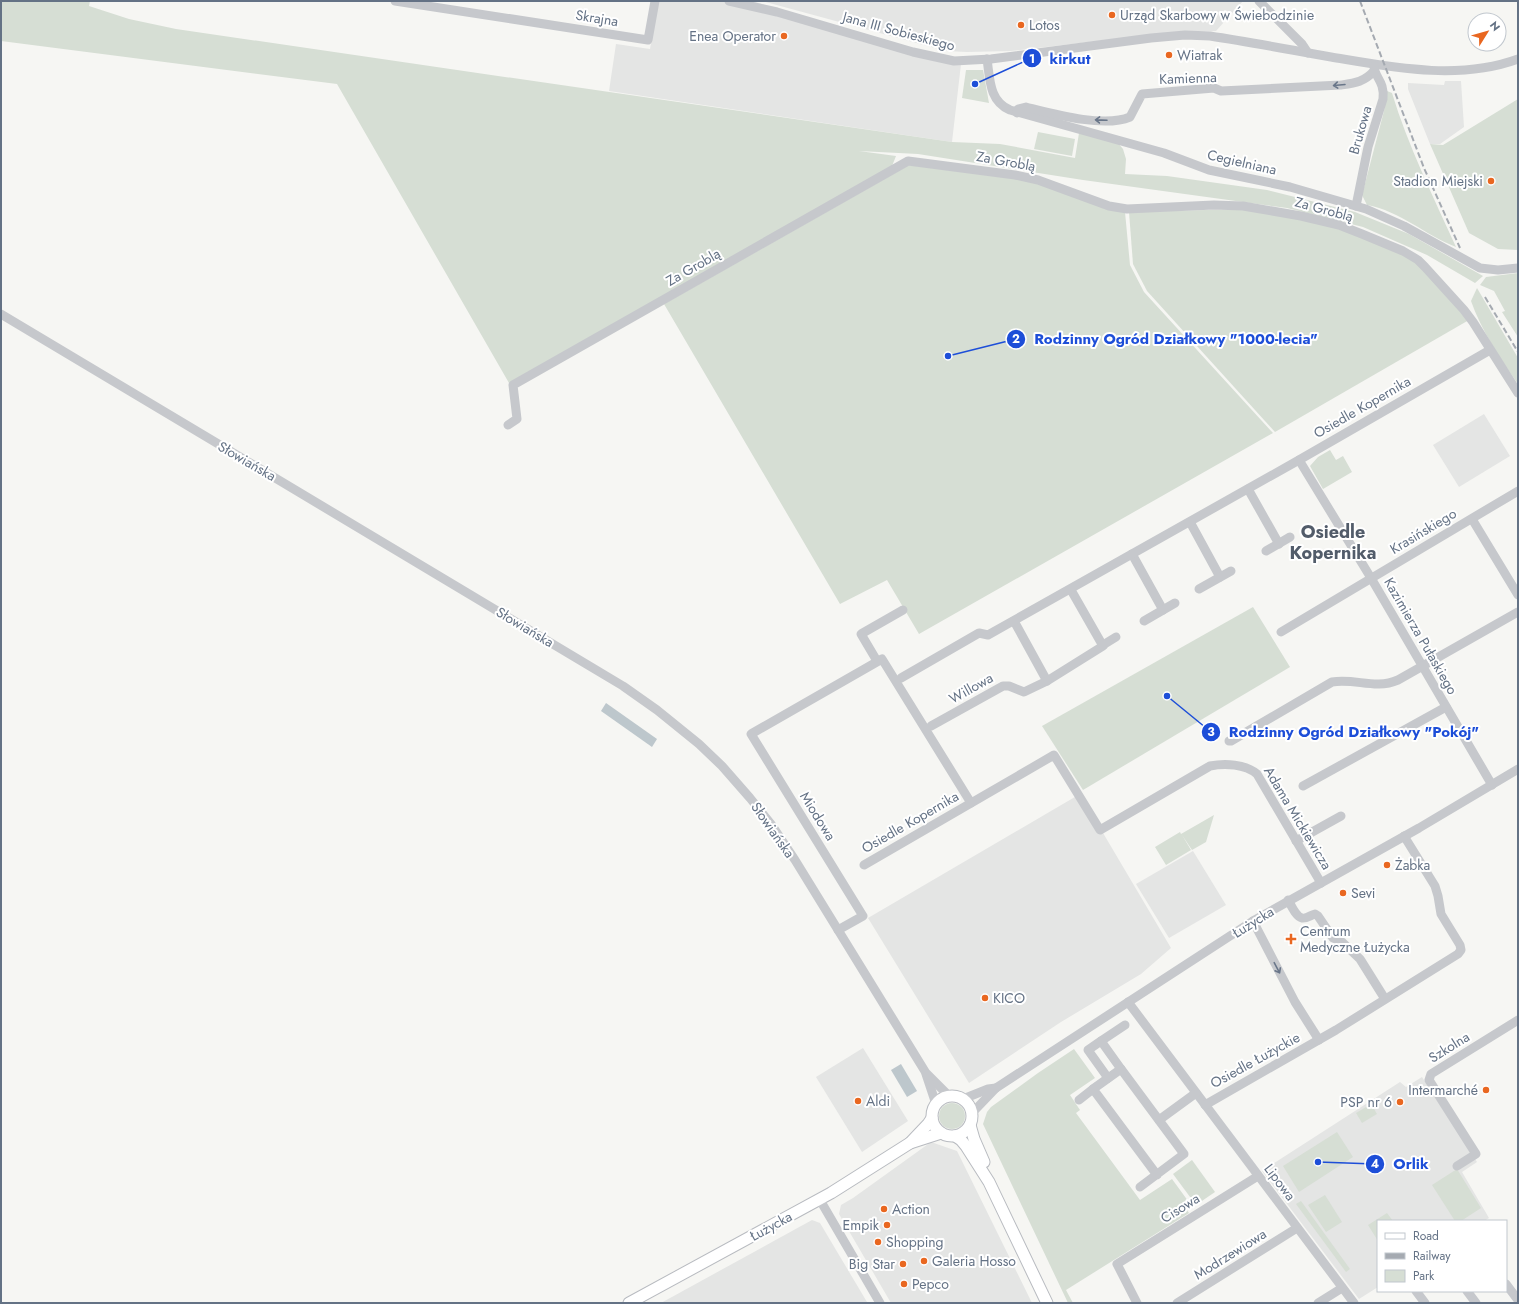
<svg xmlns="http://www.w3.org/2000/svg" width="1519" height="1304" viewBox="0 0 1519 1304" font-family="Jost,sans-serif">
	<rect width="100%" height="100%" fill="#f6f6f3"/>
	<g fill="#e4e5e4">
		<polygon points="658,1 751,1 759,3 839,31 961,64 952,142 609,91 616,44 650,49"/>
		<polygon points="762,1 1243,1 1216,31 1186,32 1132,37 1011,51 967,52 946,51"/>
		<polygon points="1445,81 1461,81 1464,127 1440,144 1430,144 1408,89 1408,83 1444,85"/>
		<polygon points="1484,414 1510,456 1459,487 1433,445"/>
		<polygon points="1080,794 1171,948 1141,974 1061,1022 969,1083 868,918"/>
		<polygon points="1193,851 1226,905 1169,938 1136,884"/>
		<polygon points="863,1048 908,1121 862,1152 816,1077"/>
		<polygon points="1422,1077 1477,1162 1462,1172 1489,1218 1484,1221 1378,1221 1378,1287 1359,1299 1262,1171 1400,1082 1406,1087"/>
		<polygon points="931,1142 957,1151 1032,1303 891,1303 839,1214 841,1205 853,1198"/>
		<polygon points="812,1220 820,1223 867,1302 864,1303 661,1303"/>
	</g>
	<g fill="#d6ded4">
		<polygon points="1,1 90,1 89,6 129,19 176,29 952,142 1000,144 1075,158 1079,133 1118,143 1123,149 1126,159 1125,174 1167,176 1267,190 1355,212 1409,234 1483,276 1475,283 1427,255 1363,227 1287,208 1083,180 918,154 859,151 896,156 892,166 509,383 337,84 1,41"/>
		<polygon points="966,70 983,70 989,103 962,98"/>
		<path d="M1387,91L1392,93C1408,146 1433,196 1456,247C1425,235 1400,211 1367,205L1362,195L1384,111Z"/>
		<polygon points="1518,99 1518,250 1498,249 1469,233 1430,144 1443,145"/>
		<polygon points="1038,132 1075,139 1072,156 1034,149"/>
		<polygon points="909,165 1016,179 1040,184 1125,212 1130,265 1144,292 1273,433 919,634 887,580 840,604 664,304"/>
		<polygon points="1243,209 1319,222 1388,247 1417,262 1469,320 1275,432 1147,291 1133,264 1129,212"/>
		<polygon points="1518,273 1518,337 1502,312 1505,311 1494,291 1480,285 1486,277"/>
		<path d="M1477,288L1518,358V384C1500,358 1481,330 1471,301Z"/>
		<polygon points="1330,450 1336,460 1343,456 1352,472 1323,489 1310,466 1318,457"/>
		<polygon points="1253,607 1290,667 1083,790 1042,726"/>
		<polygon points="1214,815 1206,842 1192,850 1182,835 1191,850 1166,865 1155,847 1180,832 1181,834"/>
		<polygon points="1074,1049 1095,1078 1070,1095 1080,1110 1076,1113 1140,1200 1172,1179 1191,1205 1186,1209 1189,1213 1066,1290 1073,1303 1068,1303 983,1124 987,1112 991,1107 1038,1073"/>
		<circle cx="952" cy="1116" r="13"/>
		<polygon points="1371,1104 1377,1114 1362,1123 1356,1113"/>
		<polygon points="1337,1132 1353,1157 1299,1192 1283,1166"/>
		<polygon points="1192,1160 1215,1192 1196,1205 1173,1174"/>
		<polygon points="1457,1169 1481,1208 1461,1221 1455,1221 1432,1185"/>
		<polygon points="1325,1195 1342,1222 1326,1232 1308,1205"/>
		<polygon points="1301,1201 1350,1269 1346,1272 1296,1204"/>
		<polygon points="1387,1213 1393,1221 1378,1221 1378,1241 1368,1225"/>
	</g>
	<g fill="#bdc7cc">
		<polygon points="606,703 657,739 652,747 601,711"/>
		<polygon points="901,1064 917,1091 907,1097 891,1070"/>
	</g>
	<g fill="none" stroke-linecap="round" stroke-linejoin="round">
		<defs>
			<g id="major">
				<circle cx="952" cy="1116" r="20"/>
				<polyline points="970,1125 974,1139 984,1162"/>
				<polyline points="955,1136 961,1140 966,1146 989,1182 1047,1303"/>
				<polyline points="910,1143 941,1133"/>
				<polyline points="629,1303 831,1193 910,1143 928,1124 932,1118"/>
			</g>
		</defs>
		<use href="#major" stroke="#b8bbc0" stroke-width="13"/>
		<g stroke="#c6c8cc" stroke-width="9">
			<polyline points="395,1 648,40 655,1"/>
			<path d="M729,1L777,12L913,52L954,61L991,59L1151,38L1185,35L1210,36C1250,42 1291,50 1331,57C1391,67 1458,81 1518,59"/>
			<polyline points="1259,1 1302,44 1308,53"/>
			<path d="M987,59C990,79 989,101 1010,110L1164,153L1209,170L1290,187L1366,209L1404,226L1480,268L1498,270L1518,268"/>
			<path d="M1017,113L1018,109L1026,107C1054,114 1104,128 1130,117L1142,94L1214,88L1221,91L1341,85C1355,83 1364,82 1374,71"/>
			<path d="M1356,206L1368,147L1383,99C1385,81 1374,77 1374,66"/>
			<polyline points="1,314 623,686 657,710 699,744 722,766 750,798 771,824 795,860 926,1073 949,1096"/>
			<polyline points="508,425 517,419 513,385 908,161 1015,175 1038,180 1109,206 1127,209 1214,205 1243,206 1301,216 1339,225 1362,234 1403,251 1418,260 1425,267 1464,310 1473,322 1518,393"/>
			<polyline points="1299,460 1371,578 1492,785"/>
			<polyline points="1248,489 1279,544"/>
			<polyline points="1472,519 1518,595"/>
			<polyline points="1190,522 1220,577"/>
			<polyline points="1266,551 1290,537"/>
			<polyline points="1132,554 1163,610"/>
			<polyline points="1199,589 1231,571"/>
			<polyline points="1014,621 1047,681 1103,646 1071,590"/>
			<polyline points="1144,621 1175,603"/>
			<polyline points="1281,632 1518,491"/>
			<polyline points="1103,645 1116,637"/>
			<polyline points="877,661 861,634 903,610"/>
			<polyline points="901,678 979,633 988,635 1299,460 1490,350"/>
			<polyline points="931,726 1003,686 1009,686 1024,692 1047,681"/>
			<path d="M1229,741H1231L1332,682C1356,678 1375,690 1398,680L1518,612"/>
			<polyline points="1303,786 1446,707"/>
			<polyline points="1296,841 1341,816"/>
			<path d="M864,865L1054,755L1100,830L1210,766C1225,763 1245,764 1257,774L1321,883"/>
			<path d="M1288,900C1291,905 1296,917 1302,918C1306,919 1311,915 1315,914L1318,916L1333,938L1342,942L1360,959L1385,999"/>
			<polyline points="1253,921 1295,1002 1319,1040"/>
			<polyline points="838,930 863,916 751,734 882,659 971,803"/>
			<polyline points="1128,1002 1354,1303"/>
			<polyline points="1101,1041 1125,1025"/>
			<polyline points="926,1074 936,1104"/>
			<polyline points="1108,1078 1088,1050 1101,1041 1121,1069"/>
			<polyline points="963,1099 988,1089 996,1088"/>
			<polyline points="1079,1100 1093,1089"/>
			<polyline points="1205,1105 1336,1030 1458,954 1461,950 1460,945 1441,914 1438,896 1435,886 1404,836"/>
			<polyline points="972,1113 996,1088 1253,921 1419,828 1518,769"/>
			<polyline points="1159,1120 1196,1093"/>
			<polyline points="1457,1166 1476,1154 1429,1080 1431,1074 1518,1020"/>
			<polyline points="1140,1187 1184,1154 1121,1069 1093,1089 1157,1175"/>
			<polyline points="820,1200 880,1303"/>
			<polyline points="1506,1284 1518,1300"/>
			<polyline points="1416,1291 1425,1303"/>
			<polyline points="1467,1291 1476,1303"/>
			<polyline points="1137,1303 1117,1264 1258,1176"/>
			<polyline points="1177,1303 1297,1228"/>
			<polyline points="1318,1303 1342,1288"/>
		</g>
		<use href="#major" stroke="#fff" stroke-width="11"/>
		<g stroke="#a5aab1" stroke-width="2" stroke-dasharray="6 3" stroke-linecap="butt">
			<polyline points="1360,1 1424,168 1460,248"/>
			<polyline points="1485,297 1518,352"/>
		</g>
	</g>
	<defs><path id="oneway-shaft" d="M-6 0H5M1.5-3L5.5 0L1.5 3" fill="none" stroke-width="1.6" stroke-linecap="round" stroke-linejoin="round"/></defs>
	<g stroke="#697689">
		<use href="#oneway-shaft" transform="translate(1339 85) rotate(175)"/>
		<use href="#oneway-shaft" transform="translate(1101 120) rotate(-178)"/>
		<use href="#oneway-shaft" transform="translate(1277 968) rotate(62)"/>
	</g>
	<g fill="#e96720" stroke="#fff" stroke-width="1.5">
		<circle cx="1112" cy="15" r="4"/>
		<circle cx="1021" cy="25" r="4"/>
		<circle cx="784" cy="36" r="4"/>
		<circle cx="1169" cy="55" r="4"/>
		<circle cx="1491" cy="181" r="4"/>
		<circle cx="1387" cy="865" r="4"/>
		<circle cx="1343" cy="893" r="4"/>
		<path d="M1289 933h4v4h4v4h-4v4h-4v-4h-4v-4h4z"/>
		<circle cx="985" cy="998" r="4"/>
		<circle cx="1486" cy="1090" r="4"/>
		<circle cx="858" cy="1101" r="4"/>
		<circle cx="1400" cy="1102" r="4"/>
		<circle cx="884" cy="1209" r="4"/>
		<circle cx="887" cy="1225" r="4"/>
		<circle cx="878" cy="1242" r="4"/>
		<circle cx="924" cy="1261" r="4"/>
		<circle cx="903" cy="1264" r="4"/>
		<circle cx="904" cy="1284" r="4"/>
	</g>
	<g text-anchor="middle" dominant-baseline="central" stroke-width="4" stroke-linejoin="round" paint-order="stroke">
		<g font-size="14" fill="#647285" stroke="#fff" text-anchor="start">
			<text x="1120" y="15">Urząd Skarbowy w Świebodzinie</text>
			<text x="1029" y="25">Lotos</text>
			<text x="776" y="36" text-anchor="end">Enea Operator</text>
			<text x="1177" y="55">Wiatrak</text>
			<text x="1483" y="181" text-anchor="end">Stadion Miejski</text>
			<text x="1395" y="865">Żabka</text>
			<text x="1351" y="893">Sevi</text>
			<text x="1300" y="931">Centrum<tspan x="1300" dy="16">Medyczne Łużycka</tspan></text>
			<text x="993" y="998">KICO</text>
			<text x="1478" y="1090" text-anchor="end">Intermarché</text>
			<text x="866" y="1101">Aldi</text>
			<text x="1392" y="1102" text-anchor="end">PSP nr 6</text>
			<text x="892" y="1209">Action</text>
			<text x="879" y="1225" text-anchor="end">Empik</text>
			<text x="886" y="1242">Shopping</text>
			<text x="932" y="1261">Galeria Hosso</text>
			<text x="895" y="1264" text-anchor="end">Big Star</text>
			<text x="912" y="1284">Pepco</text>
		</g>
		<g font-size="14" fill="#647285" stroke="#fff">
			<text transform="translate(597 18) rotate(9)">Skrajna</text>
			<text transform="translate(899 31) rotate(15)">Jana III Sobieskiego</text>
			<text transform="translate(1188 78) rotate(-2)">Kamienna</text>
			<text transform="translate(1360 130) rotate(-74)">Brukowa</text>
			<text transform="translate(1006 161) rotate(10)">Za Groblą</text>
			<text transform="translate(1242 162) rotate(13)">Cegielniana</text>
			<text transform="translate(1324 209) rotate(15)">Za Groblą</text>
			<text transform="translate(693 267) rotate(-30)">Za Groblą</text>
			<text transform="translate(1362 407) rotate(-30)">Osiedle Kopernika</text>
			<text transform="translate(247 461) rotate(30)">Słowiańska</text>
			<text transform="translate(1423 531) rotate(-31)">Krasińskiego</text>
			<text transform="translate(525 627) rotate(31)">Słowiańska</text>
			<text transform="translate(1421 636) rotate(60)">Kazimierza Pułaskiego</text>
			<text transform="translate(971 688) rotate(-29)">Willowa</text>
			<text transform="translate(818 816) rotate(58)">Miodowa</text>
			<text transform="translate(1298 818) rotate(59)">Adama Mickiewicza</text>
			<text transform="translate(910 822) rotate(-30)">Osiedle Kopernika</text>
			<text transform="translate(773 830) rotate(55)">Słowiańska</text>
			<text transform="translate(1253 922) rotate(-32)">Łużycka</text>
			<text transform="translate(1449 1047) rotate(-32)">Szkolna</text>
			<text transform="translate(1255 1060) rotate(-29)">Osiedle Łużyckie</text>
			<text transform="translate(1280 1182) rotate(53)">Lipowa</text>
			<text transform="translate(1180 1208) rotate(-32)">Cisowa</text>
			<text transform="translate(771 1226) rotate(-29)">Łużycka</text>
			<text transform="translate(1230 1254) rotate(-32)">Modrzewiowa</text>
		</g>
		<g font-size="18" font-weight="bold" fill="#525c6a" stroke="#fff">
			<text x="1333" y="532">Osiedle<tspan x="1333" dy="21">Kopernika</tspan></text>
		</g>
	</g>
	<path fill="none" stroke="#1d4ed8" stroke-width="1.5" d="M975 84L1032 58M948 356L1016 339M1167 696L1211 732M1318 1162L1375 1164"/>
	<g fill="#1d4ed8" stroke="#fff" stroke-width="1.5">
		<circle cx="975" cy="84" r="4"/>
		<circle cx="948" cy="356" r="4"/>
		<circle cx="1167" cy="696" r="4"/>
		<circle cx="1318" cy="1162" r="4"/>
		<circle cx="1032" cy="58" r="10"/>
		<circle cx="1016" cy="339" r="10"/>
		<circle cx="1211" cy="732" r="10"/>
		<circle cx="1375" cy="1164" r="10"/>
	</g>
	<g font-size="12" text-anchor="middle" font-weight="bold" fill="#fff">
		<text x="1032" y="63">1</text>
		<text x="1016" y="343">2</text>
		<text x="1211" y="736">3</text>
		<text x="1375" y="1168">4</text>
	</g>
	<g font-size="15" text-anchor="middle" font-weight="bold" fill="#1d4ed8" stroke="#fff" stroke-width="4" stroke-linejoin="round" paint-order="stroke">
		<text x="1070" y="64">kirkut</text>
		<text x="1176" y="344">Rodzinny Ogród Działkowy "1000-lecia"</text>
		<text x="1354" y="737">Rodzinny Ogród Działkowy "Pokój"</text>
		<text x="1411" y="1169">Orlik</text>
	</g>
	<rect width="1519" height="1304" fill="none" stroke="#647285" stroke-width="4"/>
	<rect x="1377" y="1220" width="130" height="72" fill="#ffffff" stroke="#c1c7ce"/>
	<rect x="1385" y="1233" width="20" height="6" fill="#ffffff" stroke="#c1c7ce"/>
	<text x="1413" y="1240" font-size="12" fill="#647285">Road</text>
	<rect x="1385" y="1253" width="20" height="6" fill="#a5aab1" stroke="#c1c7ce"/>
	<text x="1413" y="1260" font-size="12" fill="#647285">Railway</text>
	<rect x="1385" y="1270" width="20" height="12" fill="#d6ded4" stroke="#c1c7ce"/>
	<text x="1413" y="1280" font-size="12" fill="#647285">Park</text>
	<g transform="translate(1487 32) rotate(53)"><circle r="19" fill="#ffffff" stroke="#c1c7ce"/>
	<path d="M0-3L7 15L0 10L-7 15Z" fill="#e96720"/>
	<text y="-6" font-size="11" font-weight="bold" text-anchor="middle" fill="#647285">N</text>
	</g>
</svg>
